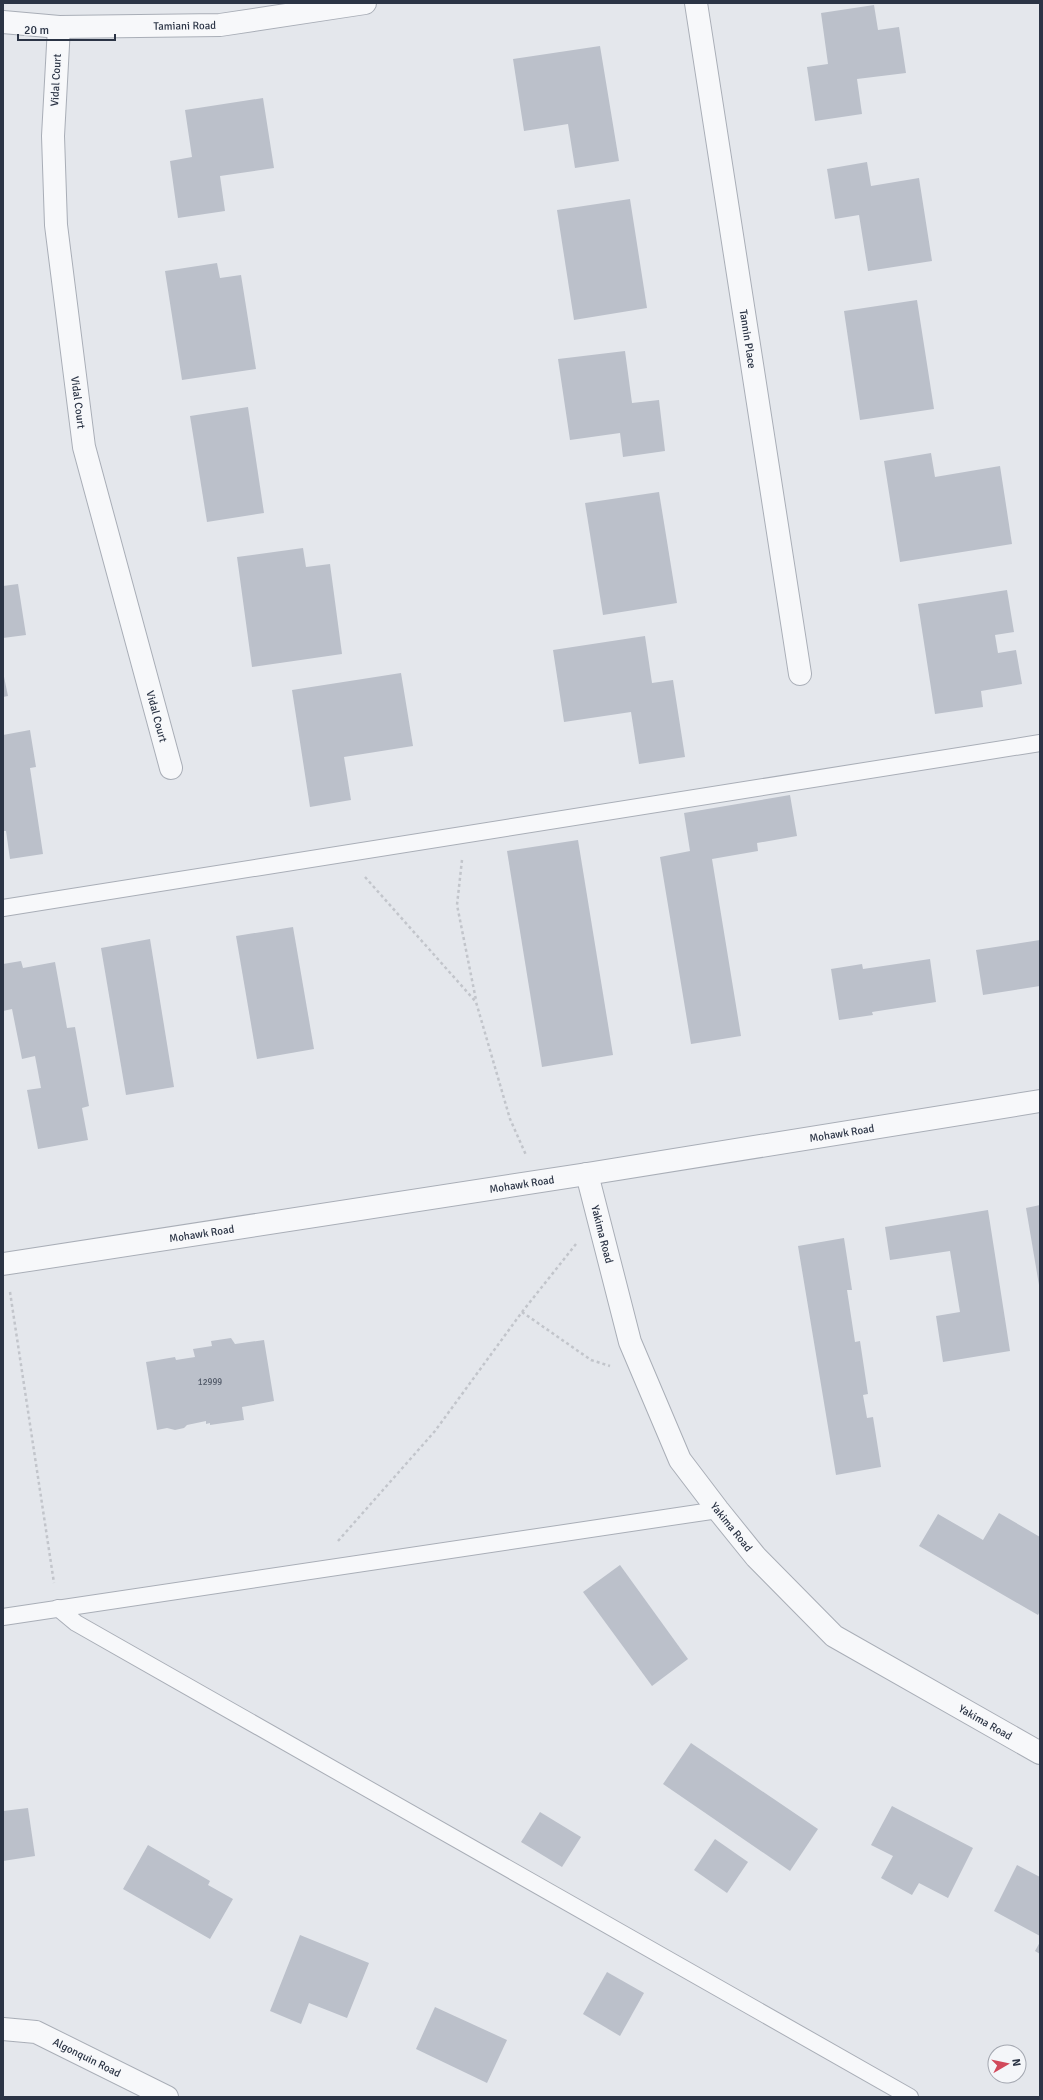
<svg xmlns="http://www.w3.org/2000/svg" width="1043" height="2100" viewBox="0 0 1043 2100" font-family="Signika,sans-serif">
	<rect width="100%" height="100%" fill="#e4e7ec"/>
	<g fill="#bbc0ca">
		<polygon points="874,5 878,30 899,27 906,73 857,79 862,114 815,121 807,67 828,64 821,13"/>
		<polygon points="600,46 619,161 575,168 568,124 524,131 513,59"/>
		<polygon points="263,98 274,168 220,176 225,211 178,218 170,161 192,157 185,110"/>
		<polygon points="867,162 871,186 919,178 932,261 868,271 859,215 835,219 827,169"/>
		<polygon points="630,199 647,308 574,320 557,210"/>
		<polygon points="217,263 220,278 241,275 256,369 182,380 165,271"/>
		<polygon points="917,300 934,409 860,420 844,311"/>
		<polygon points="625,351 632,403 659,400 665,451 623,457 620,433 570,440 558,359"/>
		<polygon points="248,407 264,513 207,522 190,416"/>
		<polygon points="931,453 935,477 1000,466 1012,544 900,562 884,461"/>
		<polygon points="659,492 677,603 603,615 585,503"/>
		<polygon points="303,548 306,567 330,564 342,654 252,667 237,557"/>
		<polygon points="18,584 26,635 3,638 3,586"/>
		<polygon points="1007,590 1014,632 995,635 998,653 1016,650 1022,684 981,691 983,707 935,714 918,604"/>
		<polygon points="645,636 652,683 673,680 685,757 639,764 631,712 564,722 553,650"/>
		<polygon points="3,672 8,696 3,697"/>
		<polygon points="401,673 413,746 344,757 351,800 310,807 292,690"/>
		<polygon points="30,730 36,767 30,768 43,854 10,859 6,831 3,831 3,735"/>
		<polygon points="790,795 797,836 757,843 758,851 712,859 741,1036 691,1044 660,857 690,851 684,813"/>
		<polygon points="578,840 613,1055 542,1067 507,851"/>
		<polygon points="293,927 314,1049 257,1059 236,936"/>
		<polygon points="150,939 174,1087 126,1095 101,948"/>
		<polygon points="1040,940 1040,986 983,995 976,950"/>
		<polygon points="930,959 936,1002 872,1012 873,1015 839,1020 831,969 862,964 863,969"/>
		<polygon points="21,961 23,968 55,962 67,1028 75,1027 89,1106 82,1108 88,1140 38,1149 27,1090 41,1088 35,1056 22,1059 12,1009 3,1011 3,964"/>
		<polygon points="1040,1205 1040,1285 1039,1285 1026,1208"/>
		<polygon points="988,1210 1010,1351 943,1362 936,1316 960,1312 950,1251 890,1260 885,1227"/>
		<polygon points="844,1238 852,1290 847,1290 855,1342 860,1341 868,1394 863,1395 867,1418 873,1417 881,1467 836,1475 798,1246"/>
		<polygon points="231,1338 235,1344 264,1340 274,1401 242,1407 244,1420 210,1425 210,1423 206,1424 206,1421 187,1425 184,1428 175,1430 167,1428 157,1430 146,1362 175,1357 176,1360 195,1357 193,1349 212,1346 211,1341"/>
		<polygon points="999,1513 1040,1537 1040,1611 1038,1615 919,1546 938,1514 983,1540"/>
		<polygon points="620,1565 688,1659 652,1686 583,1592"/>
		<polygon points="691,1743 818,1829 790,1871 663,1784"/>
		<polygon points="892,1806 973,1848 948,1898 919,1883 912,1895 881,1878 893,1856 871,1845"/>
		<polygon points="28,1808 35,1856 3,1861 3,1811"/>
		<polygon points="540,1812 581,1837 562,1867 521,1842"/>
		<polygon points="715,1839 748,1862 727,1893 694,1870"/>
		<polygon points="148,1845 210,1881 208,1885 233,1899 210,1939 123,1889"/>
		<polygon points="1017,1865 1040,1877 1040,1936 994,1911"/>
		<polygon points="300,1935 369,1963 347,2018 309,2003 301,2024 270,2011"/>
		<polygon points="1040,1942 1040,1954 1035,1951"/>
		<polygon points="607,1972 644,1993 620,2036 583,2014"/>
		<polygon points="435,2007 507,2040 487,2083 416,2049"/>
	</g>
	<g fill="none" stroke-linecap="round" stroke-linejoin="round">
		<defs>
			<g id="lane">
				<polyline points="3,908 1040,743"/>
				<polyline points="58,1608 76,1623 910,2097"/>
				<polyline points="3,1617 718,1510"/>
			</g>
			<g id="street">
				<path id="s1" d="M696,3L800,674"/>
				<path id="s2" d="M3,22L59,27L220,25L365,3"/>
				<path id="s3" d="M59,27L53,136L56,225L84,447L171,768"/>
				<path id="s4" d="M587,1174L630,1342L680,1460L718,1510L756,1557L834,1636L1040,1753"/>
				<path id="s5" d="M3,1264L587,1174L1040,1101"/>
				<path id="s6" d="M3,2029L36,2032L167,2097"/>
			</g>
		</defs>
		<use href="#lane" stroke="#a9aeb7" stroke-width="18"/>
		<use href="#street" stroke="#a9aeb7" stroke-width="24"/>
		<g stroke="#c2c5cb" stroke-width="2.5" stroke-dasharray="3 3" stroke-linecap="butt">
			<polyline points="462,860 457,905 476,1000"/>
			<polyline points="365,877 476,1002 510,1119 526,1155"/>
			<polyline points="10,1292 54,1583"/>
			<polyline points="522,1312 591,1360 610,1366"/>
			<polyline points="338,1541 435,1431 522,1312 576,1244"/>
		</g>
		<use href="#lane" stroke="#f7f8fa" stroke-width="16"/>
		<use href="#street" stroke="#f7f8fa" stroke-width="22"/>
	</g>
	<g text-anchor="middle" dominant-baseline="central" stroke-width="3" stroke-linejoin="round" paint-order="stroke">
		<g font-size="9" fill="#4f5766">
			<text x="210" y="1382">12999</text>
		</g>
		<g font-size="11" fill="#2b3445" stroke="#f4f6f9">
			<text stroke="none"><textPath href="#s2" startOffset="182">Tamiani Road</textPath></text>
			<text transform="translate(56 80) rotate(-87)">Vidal Court</text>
			<text stroke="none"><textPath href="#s1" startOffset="340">Tannin Place</textPath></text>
			<text stroke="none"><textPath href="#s3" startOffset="377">Vidal Court</textPath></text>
			<text stroke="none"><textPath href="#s3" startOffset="701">Vidal Court</textPath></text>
			<text stroke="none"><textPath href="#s5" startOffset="849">Mohawk Road</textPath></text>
			<text stroke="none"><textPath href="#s5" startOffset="525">Mohawk Road</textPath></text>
			<text stroke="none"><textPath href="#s5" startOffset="201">Mohawk Road</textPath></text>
			<text stroke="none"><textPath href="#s4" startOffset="62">Yakima Road</textPath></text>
			<text stroke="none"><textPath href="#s4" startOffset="386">Yakima Road</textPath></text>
			<text stroke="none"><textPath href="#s4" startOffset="710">Yakima Road</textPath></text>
			<text stroke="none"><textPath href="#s6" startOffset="90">Algonquin Road</textPath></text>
		</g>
	</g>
	<rect width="1043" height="2100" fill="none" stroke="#2b3445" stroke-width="8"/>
	<g transform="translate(1007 2064) rotate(81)"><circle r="19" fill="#f4f6f9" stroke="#a4a8b1"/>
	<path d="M0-3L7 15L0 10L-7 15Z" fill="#d1495b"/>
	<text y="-6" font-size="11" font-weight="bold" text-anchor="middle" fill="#2b3445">N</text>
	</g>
	<path d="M18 34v6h97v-6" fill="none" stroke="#2b3445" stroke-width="2"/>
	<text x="24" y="34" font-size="12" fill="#2b3445" stroke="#f4f6f9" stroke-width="3" paint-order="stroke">20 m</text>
</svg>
